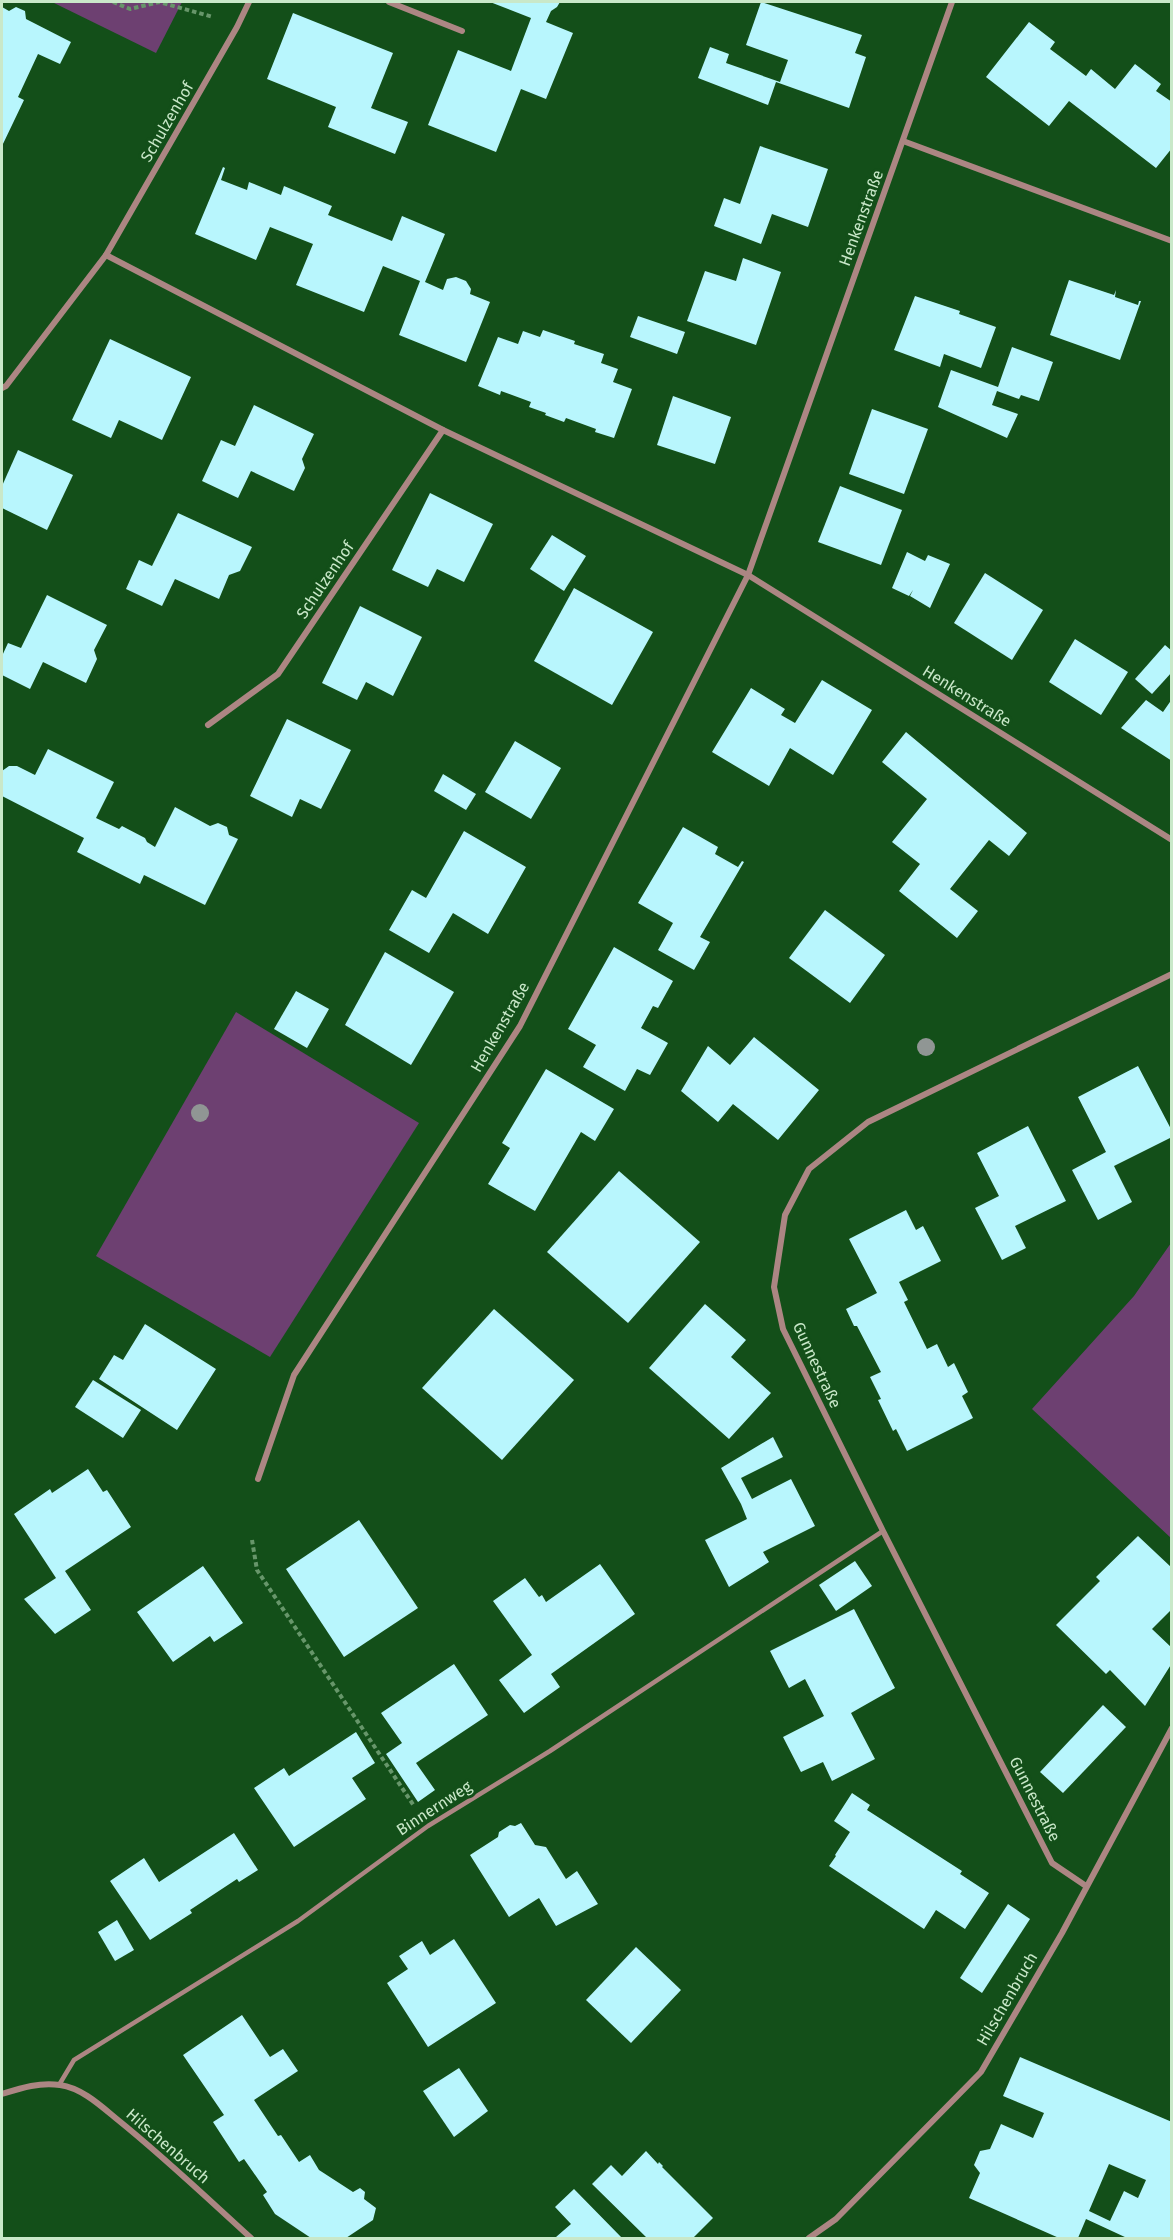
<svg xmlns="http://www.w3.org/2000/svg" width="1173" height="2240" viewBox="0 0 1173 2240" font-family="'Fira Sans',sans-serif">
	<rect width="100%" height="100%" fill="#134f19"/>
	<g fill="#6d4071">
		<polygon points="52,2 182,2 156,53"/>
		<polygon points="236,1012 419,1123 270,1357 96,1256"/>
		<polygon points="1171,1243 1171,1538 1032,1409 1134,1296"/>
	</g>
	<g fill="#b8f6fd" fill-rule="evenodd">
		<polygon points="490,2 560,2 557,7 551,11 546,22 573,33 546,99 521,89 496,152 428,125 458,50 511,71 531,18"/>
		<polygon points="761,2 862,35 855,53 866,57 849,108 776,82 768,105 698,78 710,47 729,54 726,63 780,82 788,60 746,45"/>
		<polygon points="2,7 9,11 16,7 25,11 26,19 71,42 60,64 38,54 18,97 24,100 2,146"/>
		<polygon points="293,13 393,53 371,108 408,122 395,154 328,127 336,107 267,79"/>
		<polygon points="1029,22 1055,42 1050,49 1086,76 1091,69 1115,89 1135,64 1161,84 1156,91 1172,102 1172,148 1156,168 1069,101 1049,126 986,77"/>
		<polygon points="760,146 828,169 808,227 772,214 761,244 714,226 724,198 740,204"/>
		<polygon points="223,167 225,168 221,180 247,190 249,182 281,195 284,186 332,206 328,215 392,241 402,216 445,234 425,282 443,290 447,279 456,277 466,281 471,289 470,294 490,302 466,362 399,335 420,281 383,266 364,312 296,285 313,244 270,227 256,260 195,234"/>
		<polygon points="743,258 781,272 756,345 687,321 705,271 736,281"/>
		<polygon points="1069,280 1114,295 1116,290 1115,297 1138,305 1139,301 1141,301 1120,360 1050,335"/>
		<polygon points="915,296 960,311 959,314 996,327 981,368 944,354 940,367 894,350"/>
		<polygon points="638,316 685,332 677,354 630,337"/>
		<polygon points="543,330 575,341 574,344 604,354 601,363 618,369 613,382 632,389 614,438 595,432 596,429 566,418 564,422 545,415 546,413 529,407 531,402 501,391 500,395 478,386 498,337 518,344 523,331 540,337"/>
		<polygon points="110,339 191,377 162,440 119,420 111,438 72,420"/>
		<polygon points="1012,347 1053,362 1039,401 1021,395 1019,399 997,391 992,405 1018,414 1007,438 938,407 951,370 998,387"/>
		<polygon points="673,396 731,417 715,464 657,445"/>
		<polygon points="254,405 314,434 302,459 305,468 294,491 251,471 238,498 202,481 221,440 235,446"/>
		<polygon points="872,409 928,429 904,494 849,474"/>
		<polygon points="18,450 73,475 47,530 2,508 2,486"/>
		<polygon points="840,486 902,510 881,565 818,542"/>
		<polygon points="430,493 493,524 464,582 437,569 428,587 392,570"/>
		<polygon points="178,513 252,547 240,571 229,575 219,599 175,579 162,606 126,589 139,560 152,566"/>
		<polygon points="552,535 586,556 564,591 530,569"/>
		<polygon points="907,552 925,561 928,555 950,564 930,608 910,596 913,590 909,596 892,588"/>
		<polygon points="985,573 1043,610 1012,660 954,623"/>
		<polygon points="574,588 653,632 612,705 534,661"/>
		<polygon points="47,595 107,625 94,650 97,659 86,683 43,662 30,689 2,675 2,656 8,643 21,648"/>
		<polygon points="360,606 422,637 393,696 366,682 357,700 322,683"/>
		<polygon points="1075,639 1128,672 1101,715 1049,682"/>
		<polygon points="1165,645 1172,651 1172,672 1152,694 1135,679"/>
		<polygon points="822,680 872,710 833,775 790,748 769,786 712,752 751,688 785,709 781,715 795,723"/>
		<polygon points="1172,699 1172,761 1121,728 1146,700 1163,712"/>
		<polygon points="287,719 351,750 321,809 300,799 292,817 250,796"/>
		<polygon points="906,732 1027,833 1009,856 989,840 950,889 978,911 957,938 899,891 920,864 892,842 927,799 882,762"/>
		<polygon points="515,741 561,768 531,819 485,792"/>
		<polygon points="48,749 114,782 96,818 119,829 122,826 145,838 147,842 155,847 175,807 210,826 218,823 227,827 229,835 238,839 205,905 144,875 140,884 77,852 84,838 2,796 2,771 9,766 17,766 35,775"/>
		<polygon points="443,774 476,794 466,810 434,791"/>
		<polygon points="683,827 718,847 715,854 738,867 742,861 744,862 700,937 710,942 694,970 658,950 673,923 638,903"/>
		<polygon points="464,831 526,867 488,934 453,913 429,953 389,930 412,890 426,898"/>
		<polygon points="825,910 885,955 850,1003 789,958"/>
		<polygon points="614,947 673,981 658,1008 653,1006 641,1028 668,1043 650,1075 637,1069 625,1091 583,1067 596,1045 568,1029"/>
		<polygon points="385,952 454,992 411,1065 345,1025"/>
		<polygon points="296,991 329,1009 307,1048 274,1029"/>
		<polygon points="754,1037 819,1090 778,1140 733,1104 718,1122 681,1091 708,1046 730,1065"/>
		<polygon points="1138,1066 1172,1131 1172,1137 1114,1166 1132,1202 1098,1220 1072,1170 1106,1152 1078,1097"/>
		<polygon points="546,1069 614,1109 595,1141 581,1132 535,1211 488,1184 510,1148 502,1143"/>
		<polygon points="1028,1126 1066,1201 1015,1226 1026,1248 1002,1260 975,1208 999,1196 977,1153"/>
		<polygon points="619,1171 700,1242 628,1323 547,1252"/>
		<polygon points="906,1210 916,1230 923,1226 941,1261 899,1282 908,1300 904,1302 927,1349 937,1344 948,1367 954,1363 968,1392 962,1396 973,1418 907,1451 896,1429 893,1431 878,1400 881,1399 870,1377 881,1372 857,1326 854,1326 846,1309 877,1293 849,1239"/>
		<polygon points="705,1304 746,1340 731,1357 771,1393 729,1439 649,1368"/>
		<polygon points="494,1309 574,1380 502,1460 422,1388"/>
		<polygon points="145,1324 216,1369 177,1430 99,1379 114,1355 123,1360"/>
		<polygon points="93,1380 141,1410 123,1438 75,1407"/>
		<polygon points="773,1437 783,1457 741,1478 752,1499 791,1479 815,1526 763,1552 769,1562 729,1587 705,1540 747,1519 741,1504 721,1468"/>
		<polygon points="88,1469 103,1492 107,1490 131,1527 65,1571 91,1610 55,1634 24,1599 56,1578 14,1514 50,1489 52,1493"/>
		<polygon points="359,1520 418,1608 344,1657 286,1569"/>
		<polygon points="1138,1536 1172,1568 1172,1609 1152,1629 1172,1648 1172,1663 1145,1706 1110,1670 1106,1674 1056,1625 1100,1581 1096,1577"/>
		<polygon points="855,1561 872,1586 836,1611 819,1585"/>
		<polygon points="600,1564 635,1614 551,1674 560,1687 524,1713 499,1680 532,1655 493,1601 525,1578 539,1597 542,1595 546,1602"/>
		<polygon points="203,1566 243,1623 214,1642 210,1636 173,1662 137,1612"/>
		<polygon points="854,1609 895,1688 851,1713 875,1759 832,1781 823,1762 801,1772 783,1737 824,1716 805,1679 789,1688 770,1651"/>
		<polygon points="454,1664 488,1715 416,1763 435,1790 418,1802 386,1754 402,1743 381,1713"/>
		<polygon points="1103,1705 1126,1727 1063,1793 1040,1772"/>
		<polygon points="356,1732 375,1763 352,1778 366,1799 294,1847 254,1788 284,1768 289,1776"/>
		<polygon points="852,1793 870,1805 867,1810 962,1871 960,1874 989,1893 965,1929 936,1910 924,1929 829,1866 836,1856 835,1855 850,1832 834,1821"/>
		<polygon points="521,1823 535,1845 546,1847 566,1879 577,1871 598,1904 556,1926 539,1898 509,1917 470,1855 498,1837 499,1832 510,1825 515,1826"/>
		<polygon points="234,1833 258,1870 239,1882 237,1879 190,1910 192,1913 150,1940 110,1881 144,1858 159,1882"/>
		<polygon points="1008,1904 1030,1919 982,1993 960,1978"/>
		<polygon points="117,1920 134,1950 115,1961 98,1932"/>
		<polygon points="454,1939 496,2003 428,2047 387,1983 408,1969 399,1956 422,1941 430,1955"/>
		<polygon points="636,1947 681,1990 631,2043 586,2000"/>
		<polygon points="242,2015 270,2057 283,2049 298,2071 254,2100 278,2136 281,2135 299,2162 310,2155 319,2170 353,2192 360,2188 365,2192 364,2199 376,2208 373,2220 346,2238 311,2238 275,2214 263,2195 267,2192 244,2159 239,2162 213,2122 224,2115 183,2055"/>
		<path d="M1020,2057L1172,2122V2238H1127L1086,2219L1078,2238H1059L969,2198L980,2173L974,2165L980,2151L990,2149L1001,2124L1033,2138L1044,2113L1003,2096ZM1109,2164L1146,2180L1138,2198L1124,2191L1110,2221L1089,2211Z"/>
		<polygon points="459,2068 488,2111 454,2137 423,2091"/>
		<polygon points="646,2151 658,2164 659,2162 663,2166 662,2167 713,2218 693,2238 647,2238 592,2184 611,2165 622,2176"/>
		<polygon points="574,2189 622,2238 557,2238 556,2237 571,2224 555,2207"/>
	</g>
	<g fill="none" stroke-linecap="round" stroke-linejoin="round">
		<g stroke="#67966a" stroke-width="4" stroke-dasharray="4.5 3" stroke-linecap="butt">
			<polyline points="113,2 130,9 159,2 213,17"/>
			<polyline points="252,1540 257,1570 414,1806"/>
		</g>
		<polyline stroke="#ac8683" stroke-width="4.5" points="59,2085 74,2060 298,1921 428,1826 550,1751 883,1531"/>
		<g stroke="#ac8683" stroke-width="6">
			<polyline points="389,2 462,31"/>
			<polyline points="903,141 1172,241"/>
			<polyline points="106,255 443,430 748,575 1172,840"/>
			<polyline points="2,388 6,386 106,255 237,27 249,2"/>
			<polyline points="208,725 278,674 443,430"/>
			<polyline points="258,1479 294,1375 520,1026 748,575 952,2"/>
			<polyline points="1086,1886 1052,1863 883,1531 783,1329 774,1287 785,1215 809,1169 868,1122 1172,974"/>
			<path d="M2,2094C21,2088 39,2082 60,2085C82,2088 101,2106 118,2120C164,2157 207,2198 251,2238"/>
			<polyline points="809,2238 836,2219 981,2072 1062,1933 1172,1728"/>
		</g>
	</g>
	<g fill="#909694">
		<circle cx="926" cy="1047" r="9"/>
		<circle cx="200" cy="1113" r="9"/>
	</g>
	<g text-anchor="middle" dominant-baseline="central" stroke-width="6" stroke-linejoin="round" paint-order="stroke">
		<g font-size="16" fill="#c9e8c9" stroke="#134f19">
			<text transform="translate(167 122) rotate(-60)">Schulzenhof</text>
			<text transform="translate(861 218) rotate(-70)">Henkenstraße</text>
			<text transform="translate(325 580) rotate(-56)">Schulzenhof</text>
			<text transform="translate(967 696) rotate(32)">Henkenstraße</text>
			<text transform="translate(500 1027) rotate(-60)">Henkenstraße</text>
			<text transform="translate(817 1365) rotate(65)">Gunnestraße</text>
			<text transform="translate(1035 1799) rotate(63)">Gunnestraße</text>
			<text transform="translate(434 1808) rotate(-33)">Binnernweg</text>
			<text transform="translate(1007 1999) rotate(-60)">Hilschenbruch</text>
			<text transform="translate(168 2146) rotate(41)">Hilschenbruch</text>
		</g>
	</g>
	<rect width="1173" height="2240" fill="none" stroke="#c9e8c9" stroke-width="6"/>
</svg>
